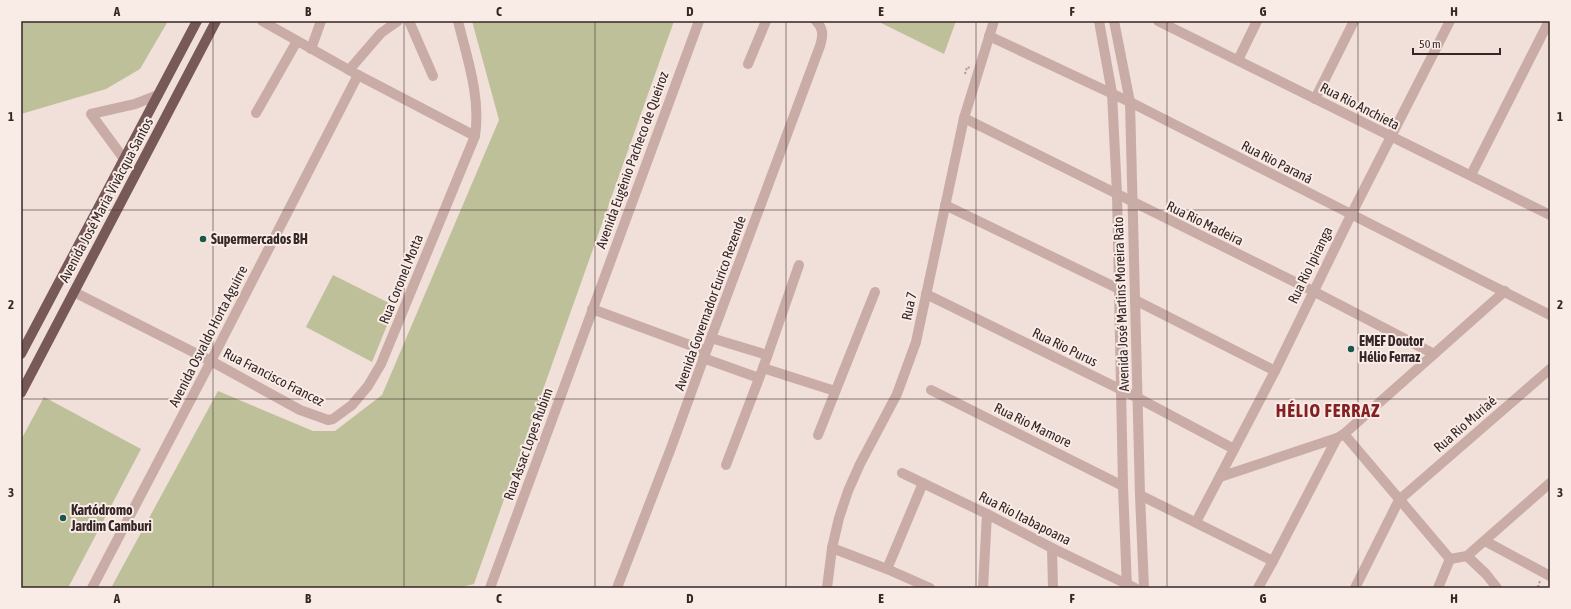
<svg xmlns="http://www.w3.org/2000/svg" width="1571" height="609" viewBox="0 0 1571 609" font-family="'Asap Condensed',sans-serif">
	<rect width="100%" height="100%" fill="#f1dfda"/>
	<g fill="#bec09a">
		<polygon points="21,21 168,21 140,69 106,89 21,114"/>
		<polygon points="472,21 674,21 474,584 457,588 111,588 218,391 313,431 335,431 382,395 499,120"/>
		<polygon points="877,21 956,21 944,54"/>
		<polygon points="333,275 395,306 372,362 306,327"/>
		<polygon points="44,397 141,449 68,588 21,588 21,440"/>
	</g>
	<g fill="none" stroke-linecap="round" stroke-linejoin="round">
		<g stroke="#b59690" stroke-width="2" stroke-dasharray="2 2" stroke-linecap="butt">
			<polyline points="965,74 967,67 970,68"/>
			<polyline points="1538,587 1540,581"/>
		</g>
		<g stroke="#c9aca6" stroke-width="10">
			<polyline points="262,21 358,75 475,136"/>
			<polyline points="409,21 433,76"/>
			<polyline points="1099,21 1112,93 1117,194 1123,486 1127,588"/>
			<polyline points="1114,21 1130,102 1140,495 1144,588"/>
			<polyline points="1158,21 1550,215"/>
			<polyline points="989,36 1130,102 1550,315"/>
			<polyline points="311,49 321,21"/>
			<polyline points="1238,60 1257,21"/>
			<polyline points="748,64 766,21"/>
			<polyline points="349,70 381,33 398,21"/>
			<polyline points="1315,99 1354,21"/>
			<polyline points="256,113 297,41"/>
			<polyline points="964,118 1313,291 1434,354"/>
			<polyline points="124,159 91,114 135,104 158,95"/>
			<polyline points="1471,175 1549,21"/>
			<polyline points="945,205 1119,289"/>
			<path d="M74,292L211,361L300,410L328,420L333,419L352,405L368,386L381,364L475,136C481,97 467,58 458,21"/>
			<polyline points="926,294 1138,398 1234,449"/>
			<polyline points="1135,300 1275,371"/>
			<polyline points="592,309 706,351"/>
			<polyline points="711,338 767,355"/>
			<polyline points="703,358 759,378"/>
			<polyline points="763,368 835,391"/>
			<polyline points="931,390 1123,486"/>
			<polyline points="1344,434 1450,559"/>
			<polyline points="818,435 875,292"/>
			<polyline points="726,465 763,368 799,265"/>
			<polyline points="902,473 987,514 1052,548 1135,588"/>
			<polyline points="1220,477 1337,438 1344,434 1505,291"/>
			<polyline points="1140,495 1273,561"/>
			<polyline points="1196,522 1275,371 1351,215 1450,21"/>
			<polyline points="1485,541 1550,576"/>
			<polyline points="832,548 887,569 930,588"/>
			<polyline points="1052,548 1053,588"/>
			<polyline points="1467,556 1486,574 1497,588"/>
			<polyline points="1450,559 1467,556 1550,483"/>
			<polyline points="887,569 923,483"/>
			<polyline points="92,588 211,361 358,75"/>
			<polyline points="490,588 699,21"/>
			<path d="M617,588L671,448L711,338L820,46C823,36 824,29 816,21"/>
			<polyline points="827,588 832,548 839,518 848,491 860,464 897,394 916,342 964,118 994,21"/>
			<polyline points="983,588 987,514"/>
			<polyline points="1258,588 1273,561 1337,438"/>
			<polyline points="1355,588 1399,500 1550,369"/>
			<polyline points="1438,588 1450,559"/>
		</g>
		<g stroke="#775958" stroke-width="10">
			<polyline points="21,354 197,21"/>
			<polyline points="21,393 216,21"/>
		</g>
	</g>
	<path fill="none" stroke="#352727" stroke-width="1" stroke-opacity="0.55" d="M213,21V588M404,21V588M595,21V588M786,21V588M976,21V588M1167,21V588M1358,21V588M21,210H1550M21,399H1550"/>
	<g fill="#1c564a" stroke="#f9ebe6" stroke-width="1.5">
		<circle cx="203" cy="239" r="4"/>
		<circle cx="1351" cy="349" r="4"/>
		<circle cx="63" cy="518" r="4"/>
	</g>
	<g text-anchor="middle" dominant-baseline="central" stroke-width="4" stroke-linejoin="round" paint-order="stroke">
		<g font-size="14" fill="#352727" stroke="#f9ebe6">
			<text transform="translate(1360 106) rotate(27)">Rua Rio Anchieta</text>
			<text transform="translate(632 160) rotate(-70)">Avenida Eugênio Pacheco de Queiroz</text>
			<text transform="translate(1277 162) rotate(27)">Rua Rio Paraná</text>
			<text transform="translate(106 200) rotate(-62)">Avenida José Maria Vivácqua Santos</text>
			<text transform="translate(1205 223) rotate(26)">Rua Rio Madeira</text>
			<text transform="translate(1310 265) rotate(-64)">Rua Rio Ipiranga</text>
			<text transform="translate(401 279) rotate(-68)">Rua Coronel Motta</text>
			<text transform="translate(710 303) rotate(-70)">Avenida Governador Eurico Rezende</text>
			<text transform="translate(1121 304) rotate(-92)">Avenida José Martins Moreira Rato</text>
			<text transform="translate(909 306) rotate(-78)">Rua 7</text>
			<text transform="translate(208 336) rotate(-63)">Avenida Osvaldo Horta Aguirre</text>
			<text transform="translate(1065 347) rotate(26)">Rua Rio Purus</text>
			<text transform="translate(274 377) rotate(27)">Rua Francisco Francez</text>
			<text transform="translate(1465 424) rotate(-41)">Rua Rio Muriaé</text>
			<text transform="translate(1033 425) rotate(26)">Rua Rio Mamore</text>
			<text transform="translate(528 444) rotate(-70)">Rua Assac Lopes Rubim</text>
			<text transform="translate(1025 518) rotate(27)">Rua Rio Itabapoana</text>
		</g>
		<g font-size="14" font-weight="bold" fill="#352727" stroke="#f9ebe6" text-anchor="start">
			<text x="211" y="239">Supermercados BH</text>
			<text x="1359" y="341">EMEF Doutor<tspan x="1359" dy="16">Hélio Ferraz</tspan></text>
			<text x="71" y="510">Kartódromo<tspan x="71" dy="16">Jardim Camburi</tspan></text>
		</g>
		<g font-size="18" font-weight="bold" letter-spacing="1" fill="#842024" stroke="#f9ebe6">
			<text x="1328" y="410">HÉLIO FERRAZ</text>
		</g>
	</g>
	<rect width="1571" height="609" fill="none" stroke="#f9ebe6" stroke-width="44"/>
	<path d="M1413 48v6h87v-6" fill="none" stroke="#352727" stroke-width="2"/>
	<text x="1419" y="48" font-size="12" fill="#352727" stroke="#f9ebe6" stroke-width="3" paint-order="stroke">50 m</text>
	<rect x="22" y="22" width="1527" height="565" fill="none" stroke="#352727" stroke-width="1.5"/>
	<g font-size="13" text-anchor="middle" font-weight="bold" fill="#352727">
		<text x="117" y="16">A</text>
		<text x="308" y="16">B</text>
		<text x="499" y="16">C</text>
		<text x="690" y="16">D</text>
		<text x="881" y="16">E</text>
		<text x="1072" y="16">F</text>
		<text x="1263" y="16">G</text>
		<text x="1454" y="16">H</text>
		<text x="11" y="121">1</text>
		<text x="1560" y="121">1</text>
		<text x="11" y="309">2</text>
		<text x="1560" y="309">2</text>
		<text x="11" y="497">3</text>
		<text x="1560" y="497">3</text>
		<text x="117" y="603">A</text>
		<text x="308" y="603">B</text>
		<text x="499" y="603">C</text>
		<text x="690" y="603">D</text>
		<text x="881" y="603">E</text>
		<text x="1072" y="603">F</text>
		<text x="1263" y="603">G</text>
		<text x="1454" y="603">H</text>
	</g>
</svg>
